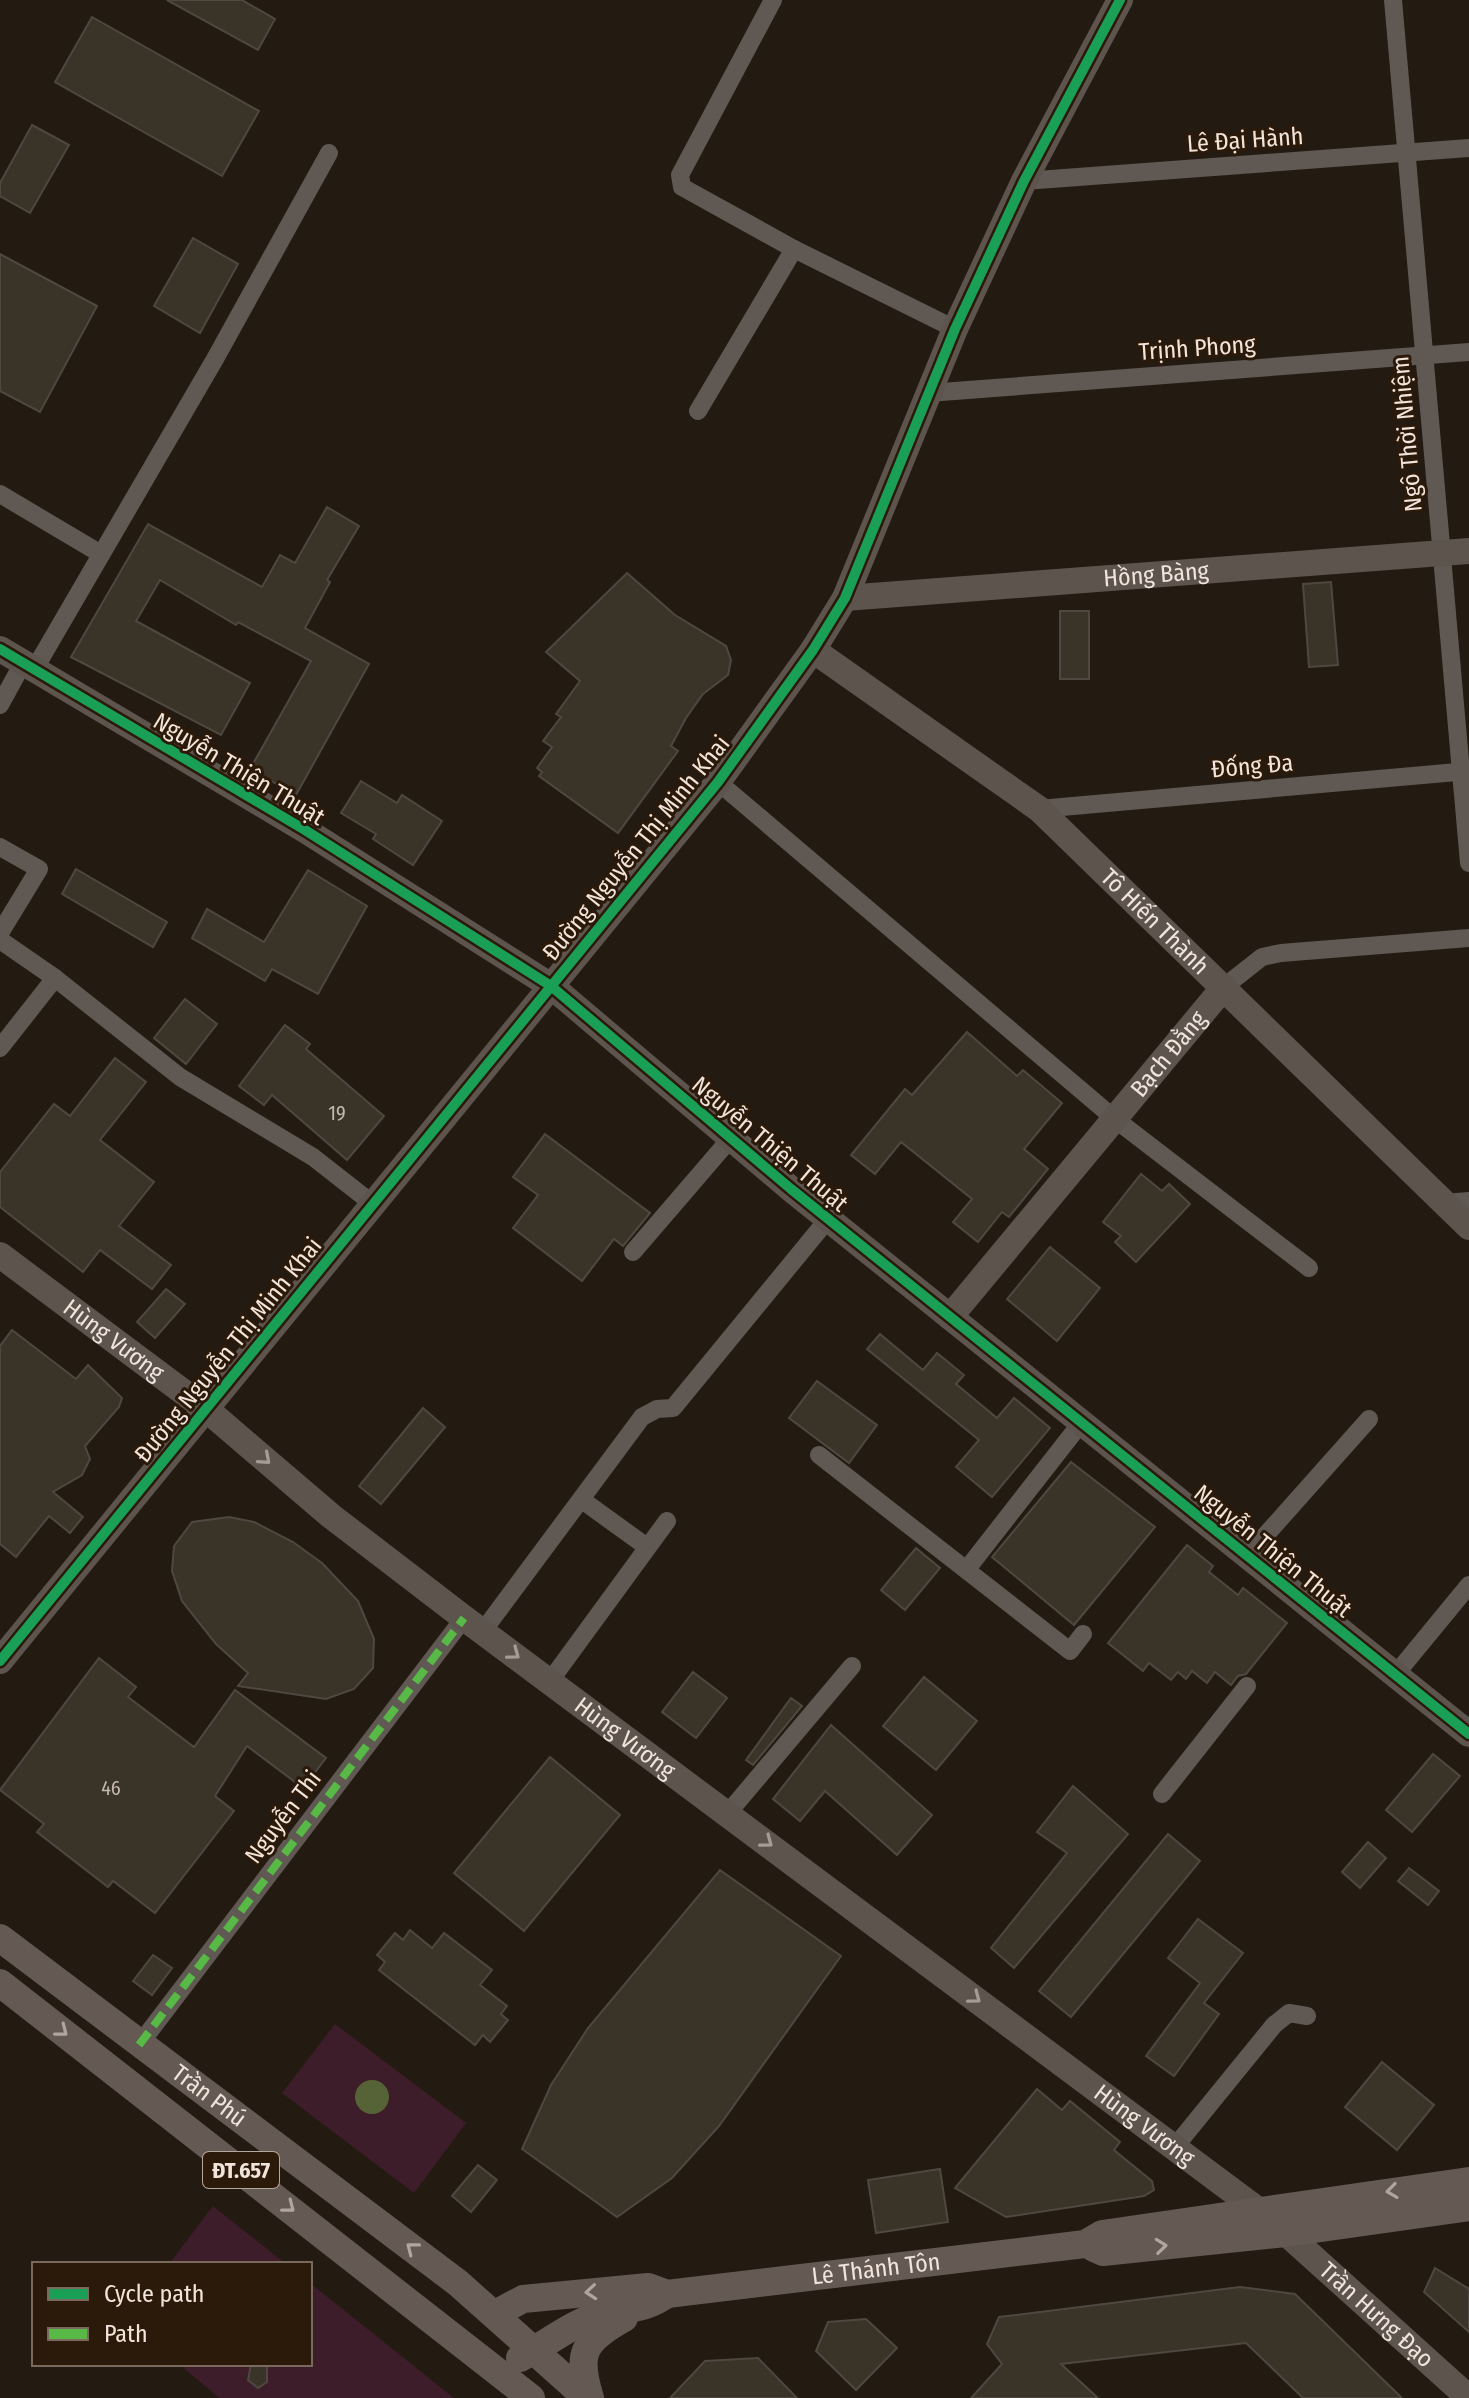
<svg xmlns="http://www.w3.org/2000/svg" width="1469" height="2398" viewBox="0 0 1469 2398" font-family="'Fira Sans Condensed',sans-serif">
	<rect width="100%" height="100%" fill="#231a12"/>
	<g fill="#3d1d29">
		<polygon points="335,2024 466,2123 414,2193 282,2093"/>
		<polygon points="213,2206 286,2264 169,2264"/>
		<polygon points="310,2283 454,2398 219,2398 179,2364 310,2364"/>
	</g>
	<circle fill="#566336" cx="372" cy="2097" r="17"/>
	<g fill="#3a3328" stroke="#4e4840" stroke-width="2">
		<polygon points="167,0 242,0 275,19 258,50"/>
		<polygon points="92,17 259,111 222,176 55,82"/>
		<polygon points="32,125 69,145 30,213 0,196 0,183"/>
		<polygon points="193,238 238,264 200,333 154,306"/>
		<polygon points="0,254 97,306 40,412 0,391"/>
		<polygon points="327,507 359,526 327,580 330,582 305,628 369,664 296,795 250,769 311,661 238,622 236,625 160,580 136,621 250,683 221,735 71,657 148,524 262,587 280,555 295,563"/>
		<polygon points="627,573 675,615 726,646 731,660 728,675 703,694 686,718 671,746 678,751 618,833 539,776 542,772 537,768 552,747 543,741 561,717 556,714 580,681 546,652"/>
		<polygon points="1331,582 1338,665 1309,667 1303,584"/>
		<rect x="1060" y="611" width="29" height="68"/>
		<polygon points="361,781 397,803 402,795 442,821 413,865 373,839 376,834 341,813"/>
		<polygon points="76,869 167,922 153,947 62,894"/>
		<polygon points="308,870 367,906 318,994 272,969 265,981 192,938 207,909 264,942"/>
		<polygon points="185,999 217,1024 186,1064 154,1038"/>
		<polygon points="285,1025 310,1044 306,1049 384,1116 347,1160 272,1095 264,1105 239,1086"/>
		<polygon points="967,1032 1017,1076 1023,1070 1062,1103 1024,1149 1048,1169 1009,1217 1002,1212 978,1242 953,1222 972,1199 901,1142 875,1174 851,1155 905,1089 912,1095"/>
		<polygon points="115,1058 146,1082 100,1140 154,1182 119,1226 171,1265 152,1289 100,1250 83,1272 0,1207 0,1172 54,1104 70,1116"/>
		<polygon points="545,1134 650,1213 623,1246 614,1239 582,1281 513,1228 538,1195 513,1177"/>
		<polygon points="1141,1174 1162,1191 1169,1184 1190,1204 1136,1262 1115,1242 1121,1236 1103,1222"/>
		<polygon points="1050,1247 1100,1288 1057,1341 1007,1299"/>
		<polygon points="166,1289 185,1304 155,1338 137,1322"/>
		<polygon points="12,1330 76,1379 88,1365 122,1398 119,1407 85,1446 90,1459 82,1475 53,1492 83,1517 70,1533 49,1516 16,1557 0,1544 0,1346"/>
		<polygon points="880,1334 923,1370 937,1353 964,1375 956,1384 997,1418 1014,1398 1050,1428 992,1497 956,1467 979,1440 867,1349"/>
		<polygon points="817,1381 877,1425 849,1463 789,1418"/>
		<polygon points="423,1408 445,1427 381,1504 359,1486"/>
		<polygon points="1071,1462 1155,1527 1074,1625 992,1557"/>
		<polygon points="229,1517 254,1522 293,1542 322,1563 358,1601 374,1639 373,1668 354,1689 326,1699 238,1686 248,1673 216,1644 182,1601 172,1571 174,1546 192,1522"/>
		<polygon points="1187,1545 1213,1566 1209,1572 1238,1595 1243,1588 1287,1623 1246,1674 1238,1676 1231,1685 1215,1672 1207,1683 1192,1671 1186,1679 1178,1672 1171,1680 1149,1663 1143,1671 1108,1643"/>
		<polygon points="916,1548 940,1568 905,1610 881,1590"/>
		<polygon points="99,1658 136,1687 128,1697 194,1747 235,1690 326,1758 303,1788 247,1746 215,1796 234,1811 155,1913 113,1881 108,1887 37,1832 44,1824 0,1790"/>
		<polygon points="693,1672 727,1698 696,1738 662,1712"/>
		<polygon points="924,1677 977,1721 936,1770 883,1726"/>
		<polygon points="791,1698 802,1706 753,1765 746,1760"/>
		<polygon points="831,1725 932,1815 897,1855 825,1791 800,1821 773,1799"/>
		<polygon points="1433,1754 1460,1776 1412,1832 1386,1810"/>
		<polygon points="550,1757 620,1815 524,1931 454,1873"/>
		<polygon points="1073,1786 1128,1834 1014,1968 991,1948 1067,1853 1037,1832"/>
		<polygon points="1168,1834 1200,1861 1071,2017 1039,1991"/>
		<polygon points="1368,1842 1386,1858 1360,1888 1342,1872"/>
		<polygon points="1409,1868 1439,1891 1428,1905 1398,1881"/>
		<polygon points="720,1870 841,1956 719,2126 672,2178 617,2217 522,2149 551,2085 588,2028"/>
		<polygon points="1198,1919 1243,1953 1204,2003 1219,2014 1174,2076 1146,2056 1200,1983 1168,1958"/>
		<polygon points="410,1930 432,1948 444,1933 492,1970 480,1985 507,2006 501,2014 508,2020 490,2042 483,2035 475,2045 379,1970 385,1962 377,1955 395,1933 403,1940"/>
		<polygon points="153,1955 172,1968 152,1995 133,1981"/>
		<polygon points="1382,2062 1434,2105 1397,2150 1345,2107"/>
		<polygon points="1037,2089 1062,2110 1070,2101 1120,2142 1114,2150 1152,2181 1154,2190 1144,2196 1006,2217 955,2188"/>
		<polygon points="478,2165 497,2180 471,2212 452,2196"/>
		<polygon points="940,2169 948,2222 876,2233 868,2180"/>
		<polygon points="1435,2268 1469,2289 1469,2332 1424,2292"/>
		<polygon points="1240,2287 1295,2294 1402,2398 1303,2398 1246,2343 1061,2364 1098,2398 971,2398 1002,2364 987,2344 999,2317"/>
		<polygon points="866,2319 897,2348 856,2390 816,2351 828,2322"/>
		<polygon points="758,2358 797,2398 670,2398 705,2361"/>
		<polygon points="251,2364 267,2364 267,2382 258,2388 248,2380"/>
	</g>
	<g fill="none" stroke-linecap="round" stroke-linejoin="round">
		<g stroke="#605852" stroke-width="18">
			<polyline points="773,0 680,175 682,187 794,249 955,329"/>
			<polyline points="1393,0 1469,863"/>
			<polyline points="1024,181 1469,148"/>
			<polyline points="928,393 1469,352"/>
			<polyline points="698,411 794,249"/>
			<polyline points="0,494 101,554"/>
			<polyline points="34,670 215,359 329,153"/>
			<polyline points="0,705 23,663"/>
			<polyline points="718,782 1115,1119 1309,1268"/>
			<polyline points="1039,809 1469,771"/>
			<polyline points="0,847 39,869 0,933"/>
			<polyline points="0,940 55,978 180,1077 313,1157 373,1204"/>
			<polyline points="1224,987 1262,957 1281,953 1469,938"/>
			<polyline points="0,1048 55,978"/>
			<polyline points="1445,1203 1469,1201"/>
			<polyline points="633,1252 731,1138"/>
			<polyline points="819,1455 1070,1651 1083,1634"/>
			<polyline points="582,1500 647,1547"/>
			<polyline points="1247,1556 1369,1419"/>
			<polyline points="967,1569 1081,1423"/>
			<polyline points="483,1631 642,1417 657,1409 673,1408 828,1219"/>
			<polyline points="1395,1675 1469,1585"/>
			<polyline points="550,1681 667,1521"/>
			<polyline points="1162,1794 1247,1686"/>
			<polyline points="728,1813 852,1666"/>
			<polyline points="139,2045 464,1618"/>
			<polyline points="1174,2148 1274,2025 1289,2013 1307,2016"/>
		</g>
		<g stroke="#5d544e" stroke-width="26">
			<path id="s1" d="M845,598L1469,551"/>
			<polyline points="0,649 305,830 551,986 791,1189 1469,1734"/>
			<path id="s2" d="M813,650L1039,809L1469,1227"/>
			<path id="s3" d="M0,1255L206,1409L331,1516L464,1618L1258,2210"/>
			<path id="s4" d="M950,1317L1224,987"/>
			<polyline points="0,1661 718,782 813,650 845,598 955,329 1024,181 1120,0"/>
			<path id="s5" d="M1286,2233L1469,2398"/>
		</g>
		<g stroke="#645953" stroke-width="28">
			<path id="s6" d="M0,1938L458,2283L587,2398"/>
			<polyline points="0,1983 531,2398"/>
			<polyline points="1094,2248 1103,2252 1286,2233 1469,2207"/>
			<path id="s7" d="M495,2314L523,2299L648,2287L667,2294L1085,2244L1102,2234L1469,2181"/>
			<path d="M520,2358C547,2344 573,2322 603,2314C627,2308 645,2310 667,2294"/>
			<path d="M590,2398C576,2353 583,2341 624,2318"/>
		</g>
		<polyline stroke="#58b947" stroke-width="8" stroke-dasharray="16 8" stroke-linecap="butt" points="139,2045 464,1618"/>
		<defs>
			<g id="cycleway">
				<polyline points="0,649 305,830 551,986 791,1189 1469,1734"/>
				<polyline points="0,1661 718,782 813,650 845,598 955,329 1024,181 1120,0"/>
			</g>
		</defs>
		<use href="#cycleway" stroke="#2b190a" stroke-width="15"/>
		<use href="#cycleway" stroke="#1a9f57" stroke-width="10"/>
	</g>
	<defs><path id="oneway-chevron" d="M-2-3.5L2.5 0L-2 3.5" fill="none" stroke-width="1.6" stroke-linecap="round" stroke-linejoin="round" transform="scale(2)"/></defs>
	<g stroke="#a79c94">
		<use href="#oneway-chevron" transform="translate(265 1459) rotate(41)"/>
		<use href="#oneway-chevron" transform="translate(514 1654) rotate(37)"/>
		<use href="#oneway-chevron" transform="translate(767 1842) rotate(37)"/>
		<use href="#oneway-chevron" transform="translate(975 1998) rotate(37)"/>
	</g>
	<g stroke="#b2a59e">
		<use href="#oneway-chevron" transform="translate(62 2031) rotate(38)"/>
		<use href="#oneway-chevron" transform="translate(1392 2191) rotate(172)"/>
		<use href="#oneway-chevron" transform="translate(289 2207) rotate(38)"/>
		<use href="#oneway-chevron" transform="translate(1161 2246) rotate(-6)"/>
		<use href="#oneway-chevron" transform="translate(412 2248) rotate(-142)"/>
		<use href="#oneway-chevron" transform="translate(591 2292) rotate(175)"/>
	</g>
	<g text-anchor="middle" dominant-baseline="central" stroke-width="6" stroke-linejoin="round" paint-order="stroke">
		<g font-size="20" fill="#c3b8ae">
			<text x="337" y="1113">19</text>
			<text x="111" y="1788">46</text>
		</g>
		<rect fill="#2b190a" stroke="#b6a79c" stroke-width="2" x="203" y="2152" width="76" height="36" rx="6"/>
		<g font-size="22" font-weight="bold" fill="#f1e4db">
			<text x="241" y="2170">ĐT.657</text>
		</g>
		<g font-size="24" fill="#f1e4db" stroke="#2b190a">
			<text transform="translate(1245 140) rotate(-4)">Lê Đại Hành</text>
			<text transform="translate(1197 348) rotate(-4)">Trịnh Phong</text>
			<text transform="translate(1407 434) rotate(-95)">Ngô Thời Nhiệm</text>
			<text stroke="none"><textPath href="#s1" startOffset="312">Hồng Bàng</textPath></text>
			<text transform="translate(1252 766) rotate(-5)">Đống Đa</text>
			<text transform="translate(239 769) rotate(31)">Nguyễn Thiện Thuật</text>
			<text transform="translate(636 848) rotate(-51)">Đường Nguyễn Thị Minh Khai</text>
			<text stroke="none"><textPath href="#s2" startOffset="438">Tô Hiến Thành</textPath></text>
			<text stroke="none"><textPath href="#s4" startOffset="342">Bạch Đằng</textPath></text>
			<text transform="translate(770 1144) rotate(40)">Nguyễn Thiện Thuật</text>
			<text stroke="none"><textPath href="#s3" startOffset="142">Hùng Vương</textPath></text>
			<text transform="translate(228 1350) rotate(-51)">Đường Nguyễn Thị Minh Khai</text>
			<text transform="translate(1273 1551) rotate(39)">Nguyễn Thiện Thuật</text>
			<text stroke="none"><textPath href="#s3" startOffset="790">Hùng Vương</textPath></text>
			<text transform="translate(283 1817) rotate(-53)">Nguyễn Thi</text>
			<text stroke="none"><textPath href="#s6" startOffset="262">Trần Phú</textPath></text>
			<text stroke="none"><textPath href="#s3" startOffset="1438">Hùng Vương</textPath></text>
			<text stroke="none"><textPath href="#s7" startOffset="388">Lê Thánh Tôn</textPath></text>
			<text stroke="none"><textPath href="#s5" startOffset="122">Trần Hưng Đạo</textPath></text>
		</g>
	</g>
	<rect x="32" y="2262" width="280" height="104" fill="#2b190a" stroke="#7a6a5e" stroke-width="2"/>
	<rect x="48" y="2288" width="40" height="12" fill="#1a9f57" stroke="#7a6a5e" stroke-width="2"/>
	<text x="104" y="2302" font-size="24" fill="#f1e4db">Cycle path</text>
	<rect x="48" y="2328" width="40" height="12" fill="#58b947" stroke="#7a6a5e" stroke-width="2"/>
	<text x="104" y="2342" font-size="24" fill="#f1e4db">Path</text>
</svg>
